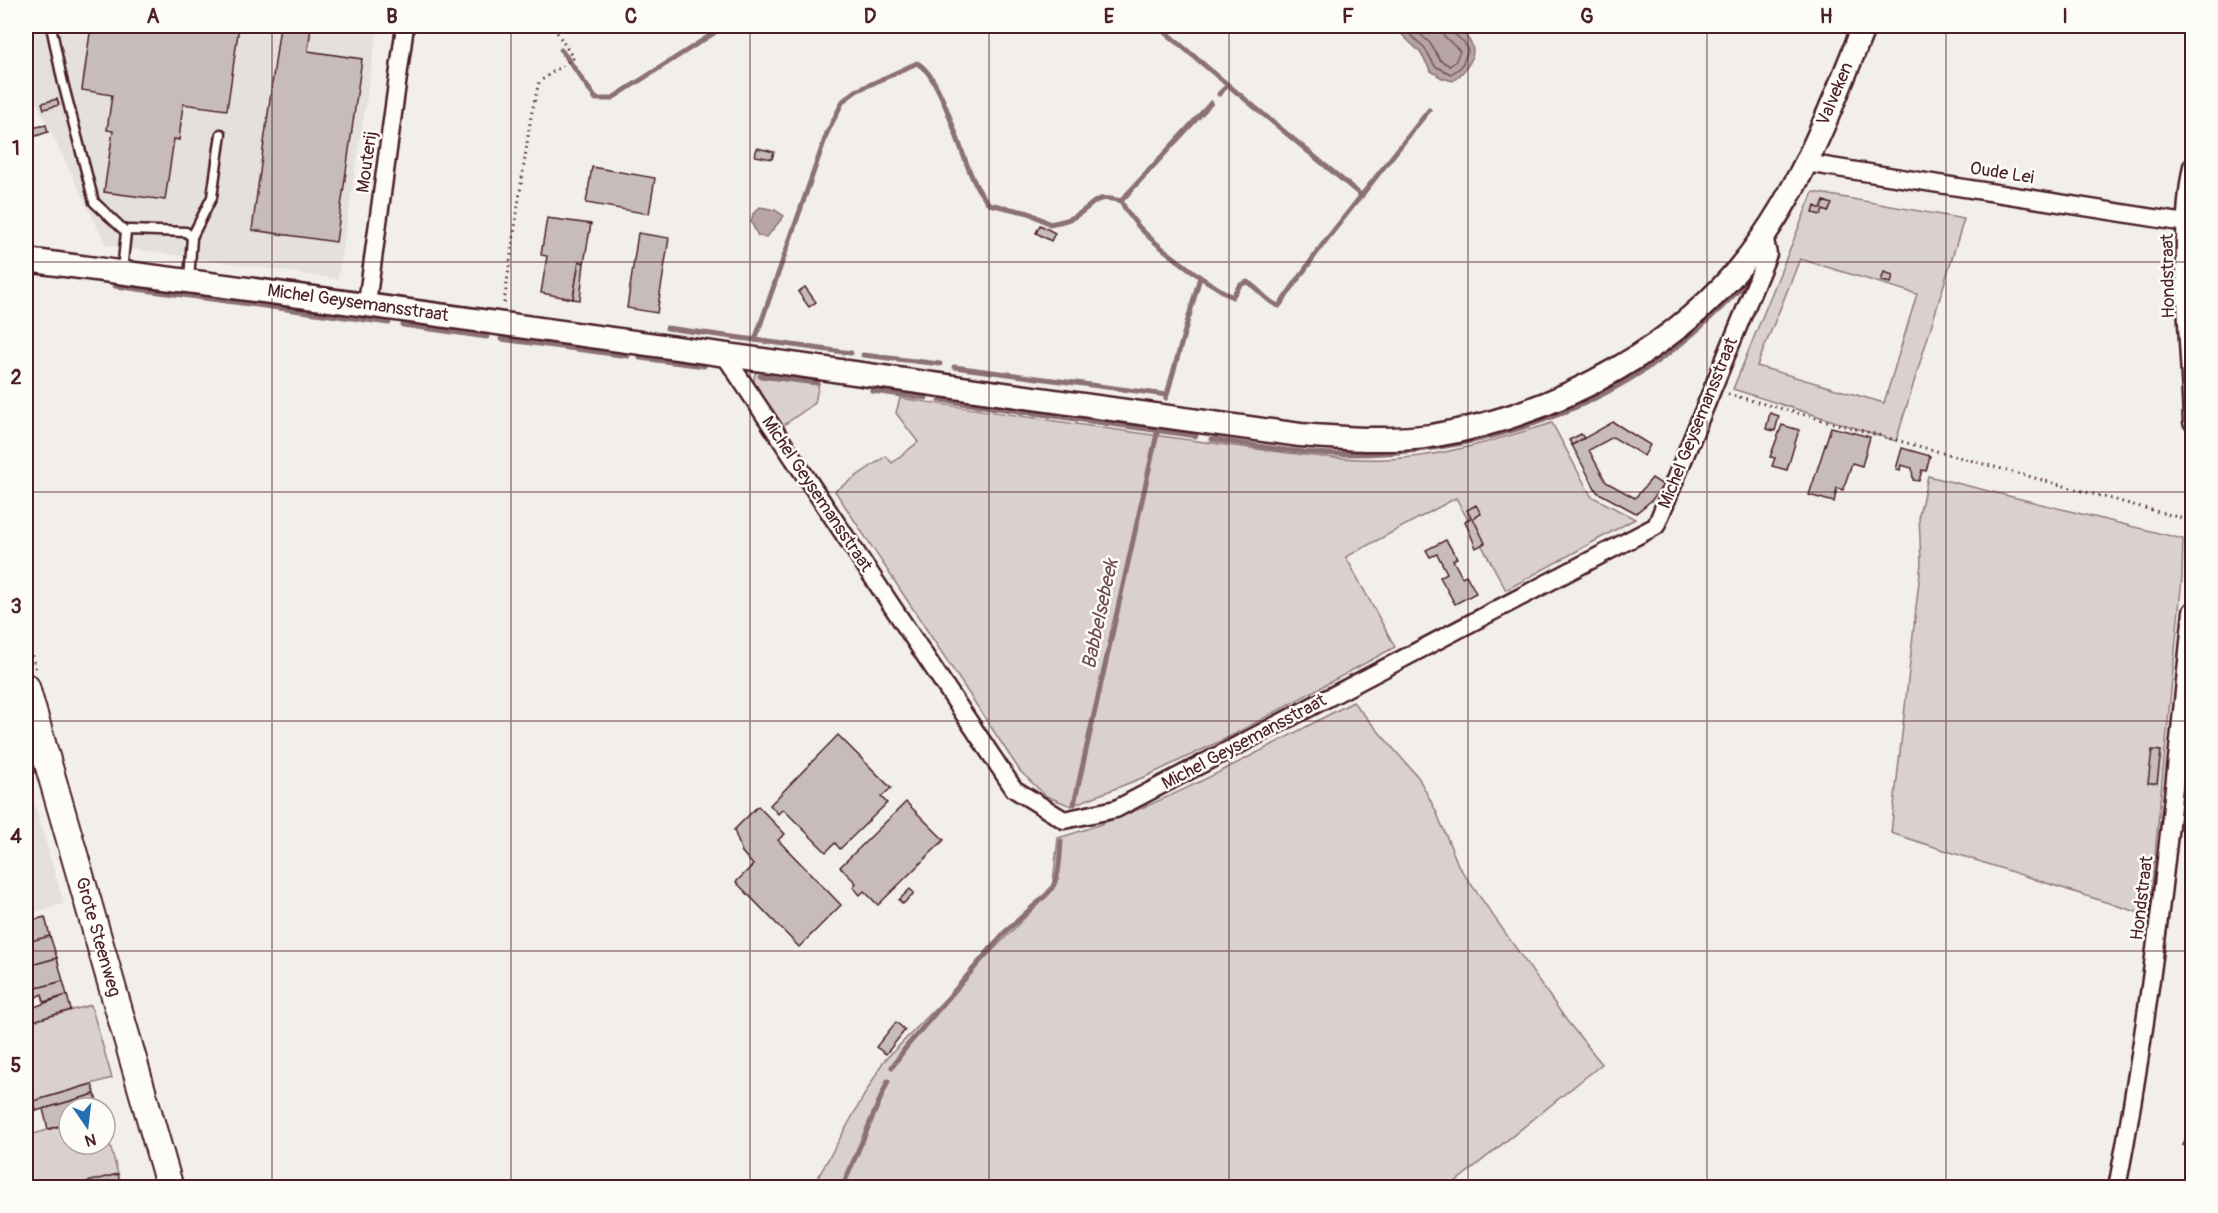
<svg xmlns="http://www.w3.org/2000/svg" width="2218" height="1213" viewBox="0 0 2218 1213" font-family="Pangolin,sans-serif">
	<rect width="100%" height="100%" fill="#f2efeb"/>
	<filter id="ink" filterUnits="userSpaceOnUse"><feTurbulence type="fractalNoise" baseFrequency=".0167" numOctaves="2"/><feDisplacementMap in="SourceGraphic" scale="12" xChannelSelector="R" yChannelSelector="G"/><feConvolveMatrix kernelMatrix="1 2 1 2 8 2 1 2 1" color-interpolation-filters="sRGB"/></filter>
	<g filter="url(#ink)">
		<g fill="#e5dfdd">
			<polygon points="26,26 378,26 338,279 106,245 26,81"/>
			<polygon points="26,775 64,904 26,915"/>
		</g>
		<g fill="#d9d0cf" stroke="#92787d" stroke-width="1.5" fill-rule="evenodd">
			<path d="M1813,192L1964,219L1896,441L1733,389ZM1800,259L1917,294L1884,403L1757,366Z"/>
			<path d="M757,370L820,378L815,403L781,427C770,411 745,389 757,370Z"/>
			<path d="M900,398C1007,414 1113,430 1220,444C1275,451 1332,461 1388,459C1443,457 1499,439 1552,423L1591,496L1635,519L1506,590L1456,498L1346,557L1395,647L1231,736L1147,776L1071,806L1046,796L1020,771L835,491L886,456L892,463L918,442L896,413Z"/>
			<polygon points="1928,476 2183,539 2182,578 2149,916 1891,833 1921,563 1919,515"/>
			<path d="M1353,702L1418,777L1436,811L1459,867L1567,1021L1602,1064L1449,1187L812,1188L883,1062L1052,890L1058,838C1162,808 1257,752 1353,702Z"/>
			<polygon points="91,1005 112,1078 26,1103 26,1023"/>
			<polygon points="69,1124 69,1144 105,1144 105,1126 118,1174 67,1187 26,1188 26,1136"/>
		</g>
		<g fill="#b7a5a6" stroke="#8b6f75" stroke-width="1.5">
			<path d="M1393,26C1407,23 1433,23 1449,26C1453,26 1457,30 1461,32C1483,48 1471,67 1453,81L1442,78L1431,71L1420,52Z"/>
			<polygon points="760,207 775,210 784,216 767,237 758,236 751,222 753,214"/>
		</g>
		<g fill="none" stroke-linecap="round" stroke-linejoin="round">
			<g stroke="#76555c" stroke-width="1.5">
				<polyline points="1400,26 1424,47 1435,66 1451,74 1461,67 1468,51 1464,42 1450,31 1448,26"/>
				<polyline points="1411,26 1430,43 1440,60 1450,66 1455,62 1460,51 1444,36 1441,26"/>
			</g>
			<g stroke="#8b6f75" stroke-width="5">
				<polyline points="1158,26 1228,85"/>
				<polyline points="1345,26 1350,28"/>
				<polyline points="561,50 568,59"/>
				<polyline points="570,62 596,99 611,99 725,26"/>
				<polyline points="1219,94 1228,85 1362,196"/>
				<path d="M1200,277C1172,255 1137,234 1121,201L1211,103"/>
				<polyline points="115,286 389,323"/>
				<polyline points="403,325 487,337"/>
				<polyline points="667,328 851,353"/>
				<polyline points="501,339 628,356"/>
				<path d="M755,340L827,133L843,101L856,91L917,63C944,77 961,162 978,189C981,194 985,199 989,204L1029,213L1050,224C1058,222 1067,221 1074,217C1096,205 1092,193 1121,201"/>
				<polyline points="863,355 940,364"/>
				<polyline points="640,358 704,366"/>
				<polyline points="954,367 1167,395"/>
				<polyline points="760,376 817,383"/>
				<polyline points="872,391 926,398"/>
				<path d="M1166,398L1200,277L1232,297L1240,285L1247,282C1260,289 1266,302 1279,306L1323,244L1429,110"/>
				<polyline points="940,400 1196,436"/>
				<path d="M1211,439C1253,445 1296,453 1338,454C1462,456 1586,420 1683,342C1706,324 1726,303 1746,283"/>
				<polyline points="1074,804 1158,429"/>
				<path d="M1040,900C1061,886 1059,864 1061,841"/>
				<polyline points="892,1067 907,1046 1005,932 1037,903"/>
				<polyline points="842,1188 888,1081"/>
			</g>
		</g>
		<g fill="#c8bbbb" stroke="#4a1f2b" stroke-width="1.5">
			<polygon points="91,26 239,26 227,110 183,104 179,140 174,139 165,200 104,192 113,131 107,130 112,95 82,90"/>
			<polygon points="280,26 324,26 324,28 311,27 308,51 362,59 336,242 252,230"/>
			<polygon points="57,99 59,105 44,109 42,103"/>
			<polygon points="46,125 48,132 30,138 27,129"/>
			<polygon points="757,148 774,152 772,159 755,156"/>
			<polygon points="592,167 655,178 649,214 586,203"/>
			<polygon points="1824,201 1832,204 1828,212 1823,210 1821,215 1813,213 1815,206 1821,209"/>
			<polygon points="547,218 591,224 584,263 579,261 573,299 541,293 547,256 541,255"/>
			<polygon points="1040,225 1055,233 1051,241 1036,233"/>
			<polygon points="638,233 669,238 657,313 627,308"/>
			<polygon points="579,261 584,263 580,300 573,299"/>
			<polygon points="1884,272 1893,275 1891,283 1881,281"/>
			<polygon points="805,287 816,302 809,307 798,292"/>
			<polygon points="1770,413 1779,416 1775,431 1766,429"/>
			<polygon points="1613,422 1650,445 1644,456 1613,437 1589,450 1606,482 1635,498 1652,478 1663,485 1652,500 1636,513 1597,492 1572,445"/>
			<polygon points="1782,425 1799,430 1787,470 1772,466 1775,458 1770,457"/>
			<polygon points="1831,427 1870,437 1862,466 1852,463 1843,490 1837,488 1834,502 1809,495"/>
			<polygon points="1581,434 1584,438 1572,445 1569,440"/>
			<polygon points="1902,448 1930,456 1926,471 1922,470 1919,481 1913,480 1912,468 1901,465 1900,470 1896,469"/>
			<polygon points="1476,505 1481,514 1473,518 1485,543 1476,548 1465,521 1471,518 1467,510"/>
			<polygon points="1446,540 1457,558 1453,560 1462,577 1466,575 1476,593 1455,604 1440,577 1447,573 1437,554 1430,557 1426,550"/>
			<polygon points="838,735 891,788 881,797 887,803 840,849 835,843 826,852 783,809 778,814 770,805"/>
			<polygon points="2152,750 2161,751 2157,783 2148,783"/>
			<polygon points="906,802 944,840 878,905 864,891 860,895 853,887 856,883 840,867"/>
			<polygon points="758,806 785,834 778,840 841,905 799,947 736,882 753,865 742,852 734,830"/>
			<polygon points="910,889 914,893 903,904 899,900"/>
			<polygon points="45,917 50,936 26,943 26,922"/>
			<polygon points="50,936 57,958 26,967 26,951 29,950 27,942"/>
			<polygon points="57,958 63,981 34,989 28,966"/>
			<polygon points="63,981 67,995 44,1002 42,994 26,1002 26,991"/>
			<polygon points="67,995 71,1010 26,1023 26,1010"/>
			<polygon points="896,1022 905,1030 886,1054 876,1047"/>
			<polygon points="92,1084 95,1094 36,1111 34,1101"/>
			<polygon points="95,1094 99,1108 69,1108 69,1123 48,1129 43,1109"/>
			<polygon points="2187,1135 2192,1138 2192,1149 2183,1145"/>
			<polygon points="118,1174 122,1188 72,1186"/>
		</g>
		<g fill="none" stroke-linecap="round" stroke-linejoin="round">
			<defs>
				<g id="lane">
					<polyline points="51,26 62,79 94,202 126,232"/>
					<polyline points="192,237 212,197 221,134"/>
					<polyline points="122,271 126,232 129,230 186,232 192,237 189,280"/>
				</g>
				<g id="street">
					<polyline points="1806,163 2192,224"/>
					<path d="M2192,166C2177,240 2190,344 2192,422"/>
					<polyline points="367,303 405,26"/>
					<polyline points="725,356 1014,789 1064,820 1116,809 1656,526 1768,254 1764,236"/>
					<path d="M2117,1188C2154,997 2173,804 2192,611"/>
				</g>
				<path id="secondary" d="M26,260C451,314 875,377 1300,435C1343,438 1389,442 1431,436C1557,415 1689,345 1762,238C1807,174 1835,98 1864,26"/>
				<polyline id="primary" points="26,687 170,1188"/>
			</defs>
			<use href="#lane" stroke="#4a1f2b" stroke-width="13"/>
			<use href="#street" stroke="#4a1f2b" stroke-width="21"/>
			<use href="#secondary" stroke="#4a1f2b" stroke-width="27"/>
			<use href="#primary" stroke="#4a1f2b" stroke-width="30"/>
			<g stroke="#4a1f2b" stroke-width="3" stroke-dasharray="1.5 4.5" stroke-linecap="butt">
				<polyline points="504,303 531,116 539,82 573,58 553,26"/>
				<polyline points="1728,394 2192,521"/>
				<polyline points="26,632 36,670"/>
			</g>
			<use href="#lane" stroke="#fdfcf7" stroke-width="8"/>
			<use href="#street" stroke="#fdfcf7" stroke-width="16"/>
			<use href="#secondary" stroke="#fdfcf7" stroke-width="22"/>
			<use href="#primary" stroke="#fdfcf7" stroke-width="26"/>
		</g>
	</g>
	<path fill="none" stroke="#4a1f2b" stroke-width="1.5" stroke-opacity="0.55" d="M272,26V1188M511,26V1188M750,26V1188M989,26V1188M1229,26V1188M1468,26V1188M1707,26V1188M1946,26V1188M26,262H2192M26,492H2192M26,721H2192M26,951H2192"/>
	<g text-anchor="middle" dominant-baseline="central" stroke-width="5" stroke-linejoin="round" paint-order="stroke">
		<g font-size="18" fill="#4a1f2b" stroke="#fdfcf7">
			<text transform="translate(1835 94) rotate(-67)">Valveken</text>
			<text transform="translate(367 162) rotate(-82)">Mouterij</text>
			<text transform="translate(2002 173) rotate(9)">Oude Lei</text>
			<text transform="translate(2168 276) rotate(-91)">Hondstraat</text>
			<text transform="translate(358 303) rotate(8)">Michel Geysemansstraat</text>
			<text transform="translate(1698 423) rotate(-68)">Michel Geysemansstraat</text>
			<text transform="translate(817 494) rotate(56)">Michel Geysemansstraat</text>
			<text transform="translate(1244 742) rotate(-28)">Michel Geysemansstraat</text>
			<text transform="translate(2142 898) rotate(-83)">Hondstraat</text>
			<text transform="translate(98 937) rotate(74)">Grote Steenweg</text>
		</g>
		<g font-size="20" font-style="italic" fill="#704e56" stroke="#fdfcf7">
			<text transform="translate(1100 614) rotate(-78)">Babbelsebeek</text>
		</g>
	</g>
	<rect width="2218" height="1213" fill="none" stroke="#fdfcf7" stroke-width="66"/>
	<g transform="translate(87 1126) rotate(166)"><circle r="28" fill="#fdfcf7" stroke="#b5a4a5" stroke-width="1.5"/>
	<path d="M0-4.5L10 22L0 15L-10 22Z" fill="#1f6fb2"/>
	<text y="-9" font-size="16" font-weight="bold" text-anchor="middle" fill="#4a1f2b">N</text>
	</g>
	<rect x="33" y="33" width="2152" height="1147" fill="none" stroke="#4a1f2b" stroke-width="2"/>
	<g font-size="20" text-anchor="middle" font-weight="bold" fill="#4a1f2b">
		<text x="153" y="23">A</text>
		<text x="392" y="23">B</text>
		<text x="631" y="23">C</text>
		<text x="870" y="23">D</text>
		<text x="1109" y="23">E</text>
		<text x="1348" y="23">F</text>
		<text x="1587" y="23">G</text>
		<text x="1826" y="23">H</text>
		<text x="2065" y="23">I</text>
		<text x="16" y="155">1</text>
		<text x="16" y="384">2</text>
		<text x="16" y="613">3</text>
		<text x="16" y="843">4</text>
		<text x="16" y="1072">5</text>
	</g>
</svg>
